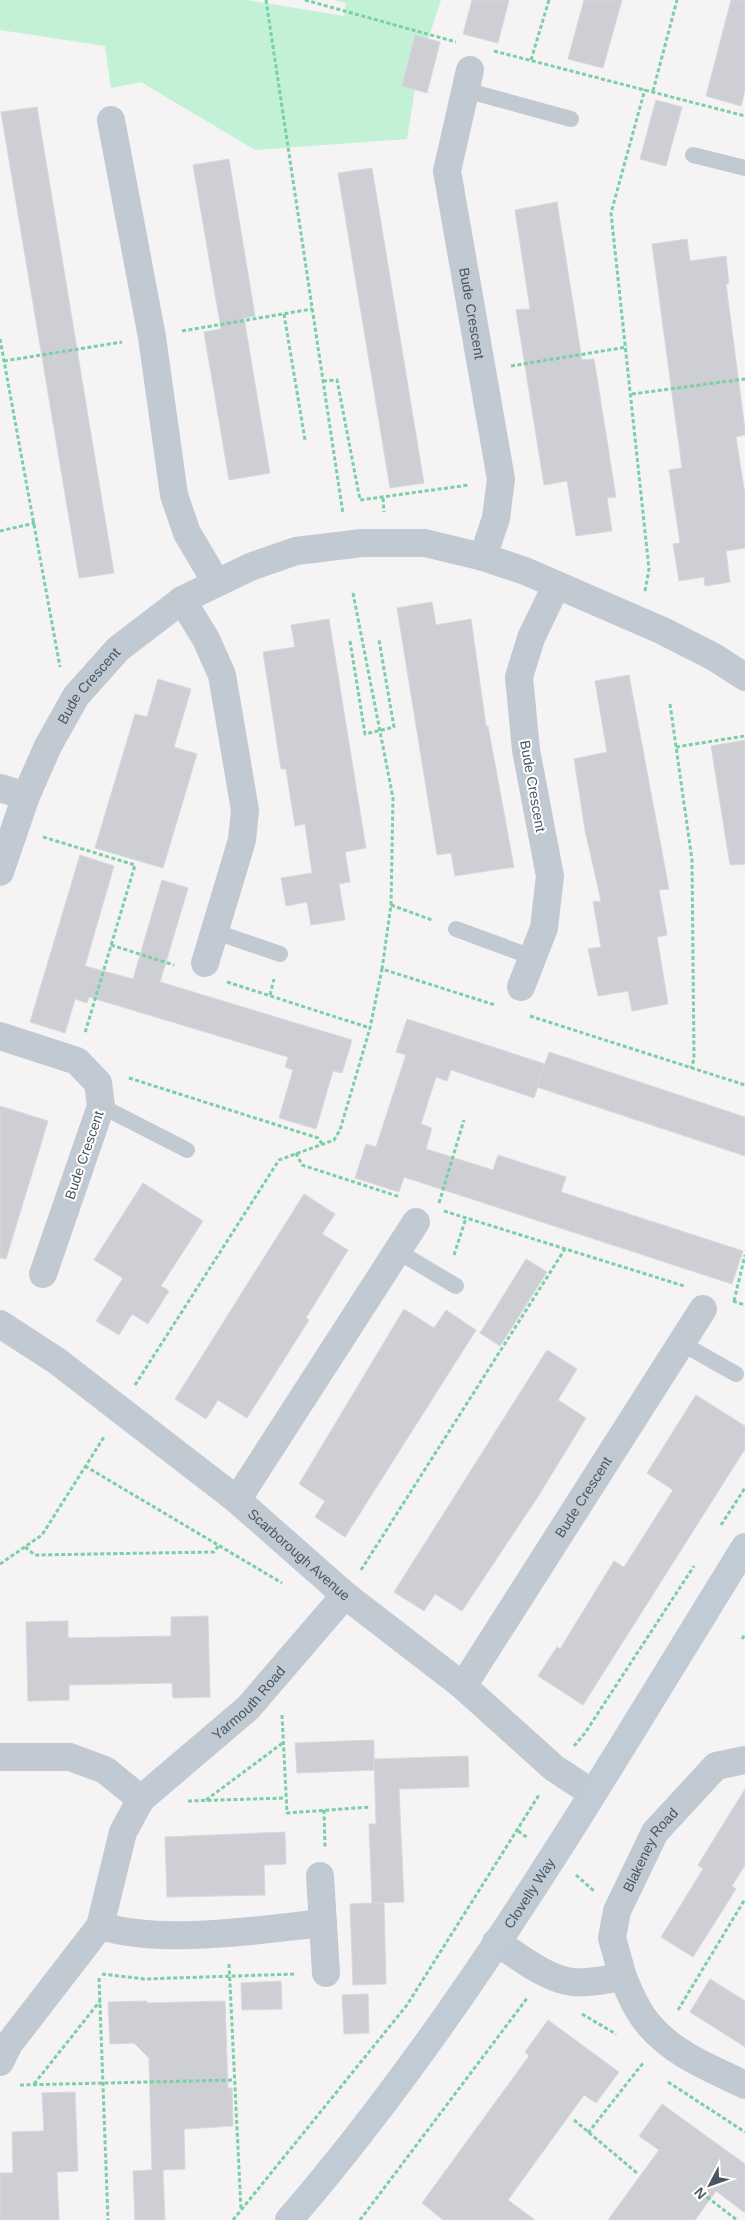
<svg xmlns="http://www.w3.org/2000/svg" width="745" height="2220" viewBox="0 0 745 2220" font-family="Arial,sans-serif">
	<rect width="100%" height="100%" fill="#f5f3f3"/>
	<polygon fill="#c3f1d5" points="0,0 246,0 344,16 346,3 334,0 441,0 418,70 407,139 255,150 141,82 111,88 105,46 0,30"/>
	<g fill="#cdcfd5" stroke="#d7d9de">
		<polygon points="472,0 509,0 498,43 463,34"/>
		<polygon points="584,0 622,0 603,68 568,59"/>
		<polygon points="731,0 745,0 745,90 741,106 706,96"/>
		<polygon points="415,35 440,42 427,93 402,86"/>
		<polygon points="656,100 682,107 666,166 640,159"/>
		<polygon points="37,107 114,573 79,578 1,112"/>
		<polygon points="229,159 255,316 244,318 270,473 229,480 204,332 221,329 193,165"/>
		<polygon points="372,168 424,483 390,488 338,173"/>
		<polygon points="557,202 582,360 594,359 616,497 607,498 612,531 576,536 567,481 544,485 516,310 530,309 515,210"/>
		<polygon points="687,239 690,261 726,256 729,284 726,284 745,430 745,435 736,437 745,495 745,548 726,551 730,582 705,586 704,577 679,581 673,544 680,543 669,470 682,468 652,244"/>
		<polygon points="432,602 436,625 471,619 486,726 488,726 514,867 455,876 451,853 437,855 397,608"/>
		<polygon points="329,619 366,848 345,852 350,882 339,884 345,920 311,925 307,902 286,906 281,878 312,873 305,824 295,826 286,769 281,769 263,652 295,647 291,625"/>
		<polygon points="629,675 669,889 659,890 667,935 657,937 668,1004 632,1011 628,991 598,996 588,949 601,947 593,902 601,901 585,830 574,759 607,752 595,681"/>
		<polygon points="158,679 191,689 174,747 197,754 163,868 95,848 135,714 147,717"/>
		<polygon points="745,740 745,864 730,865 711,746"/>
		<polygon points="80,855 114,866 85,966 133,979 162,880 188,888 160,982 352,1040 342,1073 333,1071 316,1129 279,1118 293,1070 285,1067 288,1057 89,997 87,1003 75,999 65,1033 30,1022"/>
		<polygon points="407,1019 545,1064 534,1098 451,1070 447,1081 436,1077 421,1124 432,1128 426,1149 493,1170 498,1155 566,1177 561,1192 743,1251 732,1284 404,1177 399,1192 355,1178 366,1144 376,1147 387,1113 406,1055 396,1052"/>
		<polygon points="549,1052 745,1117 745,1156 537,1087"/>
		<polygon points="0,1106 48,1121 6,1259 0,1258"/>
		<polygon points="143,1183 203,1221 161,1286 169,1291 148,1324 132,1314 119,1335 96,1321 123,1278 94,1260"/>
		<polygon points="304,1194 335,1214 322,1234 348,1250 306,1318 309,1320 247,1418 218,1400 206,1419 175,1399"/>
		<polygon points="526,1259 547,1272 500,1346 480,1333"/>
		<polygon points="404,1309 434,1328 446,1310 476,1330 345,1537 315,1517 325,1501 299,1484"/>
		<polygon points="547,1350 577,1369 558,1400 586,1418 539,1495 462,1611 435,1594 424,1611 394,1592"/>
		<polygon points="696,1395 745,1426 745,1449 583,1705 538,1676 557,1647 560,1649 614,1561 624,1567 673,1490 647,1473"/>
		<polygon points="208,1616 210,1697 173,1698 172,1683 69,1685 69,1700 28,1701 26,1622 68,1621 68,1638 171,1636 171,1617"/>
		<polygon points="374,1740 374,1770 297,1773 295,1743"/>
		<polygon points="468,1756 469,1787 399,1789 404,1902 374,1903 384,1903 386,1984 353,1985 350,1904 372,1903 369,1824 376,1824 374,1759"/>
		<polygon points="745,1789 745,1865 732,1886 736,1889 693,1957 661,1937 703,1869 698,1865"/>
		<polygon points="285,1832 286,1864 264,1865 265,1895 167,1897 165,1837"/>
		<polygon points="710,1979 745,2001 745,2047 690,2012"/>
		<polygon points="281,1981 282,2009 242,2010 241,1983"/>
		<polygon points="368,1994 369,2033 344,2034 342,1995"/>
		<polygon points="147,2001 147,2003 225,2001 228,2088 232,2088 233,2126 184,2129 185,2169 163,2170 165,2220 135,2220 133,2171 152,2170 149,2058 134,2043 110,2044 108,2002"/>
		<polygon points="548,2020 619,2072 596,2103 584,2095 508,2200 535,2220 443,2220 422,2203 529,2056 525,2052"/>
		<polygon points="75,2092 78,2171 57,2172 59,2220 0,2220 0,2173 13,2173 12,2132 44,2131 42,2093"/>
		<polygon points="662,2104 745,2164 745,2213 716,2191 695,2220 608,2220 659,2150 639,2136"/>
	</g>
	<g fill="none" stroke-linecap="round" stroke-linejoin="round">
		<g stroke="#7ad0a6" stroke-width="3" stroke-dasharray="4 2.5" stroke-linecap="butt">
			<polyline points="266,0 343,514"/>
			<polyline points="305,0 456,42"/>
			<polyline points="494,51 745,116"/>
			<polyline points="531,60 549,0"/>
			<polyline points="653,91 677,0"/>
			<polyline points="284,314 305,440"/>
			<polyline points="182,331 312,309"/>
			<polyline points="0,339 60,667"/>
			<polyline points="4,361 122,342"/>
			<polyline points="511,366 627,347"/>
			<polyline points="323,381 337,380 360,500 469,485"/>
			<polyline points="632,394 745,379"/>
			<polyline points="383,498 384,512"/>
			<polyline points="0,531 35,523"/>
			<polyline points="645,591 649,569 611,213 645,89"/>
			<polyline points="353,593 393,798 391,905 382,969 495,1005"/>
			<polyline points="350,641 365,734 394,727 379,640"/>
			<polyline points="670,704 692,860 694,1059 691,1068"/>
			<polyline points="676,747 745,736"/>
			<polyline points="43,837 135,865 85,1033"/>
			<polyline points="391,905 432,920"/>
			<polyline points="111,945 174,965"/>
			<polyline points="227,982 370,1028"/>
			<polyline points="270,995 274,979"/>
			<polyline points="530,1016 745,1085"/>
			<polyline points="129,1078 318,1138 323,1145"/>
			<polyline points="296,1153 302,1165 400,1197"/>
			<polyline points="439,1203 464,1120"/>
			<polyline points="444,1211 684,1286"/>
			<polyline points="454,1255 466,1218"/>
			<polyline points="733,1301 745,1305"/>
			<polyline points="734,1301 745,1255"/>
			<polyline points="135,1385 279,1160 334,1140 340,1130 370,1028 382,969"/>
			<polyline points="85,1466 282,1583"/>
			<polyline points="721,1525 745,1488"/>
			<polyline points="25,1547 35,1555 214,1552 219,1545"/>
			<polyline points="0,1564 42,1535 104,1437"/>
			<polyline points="361,1570 565,1249"/>
			<polyline points="742,1639 745,1634"/>
			<polyline points="282,1715 287,1813 370,1807"/>
			<polyline points="574,1746 585,1733 694,1566"/>
			<polyline points="206,1800 284,1742"/>
			<polyline points="188,1801 285,1798"/>
			<polyline points="324,1810 325,1847"/>
			<polyline points="518,1831 528,1838"/>
			<polyline points="576,1875 594,1891"/>
			<polyline points="229,1964 241,2210"/>
			<polyline points="102,1974 144,1979 295,1974"/>
			<polyline points="99,1978 108,2220"/>
			<polyline points="678,2010 745,1899"/>
			<polyline points="582,2014 616,2034"/>
			<polyline points="668,2082 745,2132"/>
			<polyline points="34,2084 100,2001"/>
			<polyline points="20,2085 234,2080"/>
			<polyline points="574,2120 637,2173"/>
			<polyline points="588,2133 643,2063"/>
			<polyline points="707,2197 737,2220"/>
			<polyline points="233,2220 407,2005 539,1795"/>
			<polyline points="360,2220 528,1997"/>
		</g>
		<g stroke="#c1cad2" stroke-width="16">
			<polyline points="465,90 571,119"/>
			<polyline points="693,155 745,168"/>
			<polyline points="456,929 532,957"/>
			<polyline points="216,932 280,954"/>
			<polyline points="101,1106 187,1150"/>
			<polyline points="397,1251 456,1286"/>
			<polyline points="683,1344 736,1374"/>
		</g>
		<g stroke="#c1cad2" stroke-width="28">
			<path id="s1" d="M470,70L447,171L501,479L496,518L483,557"/>
			<polyline points="111,120 152,337 174,495 187,533 216,582"/>
			<polyline points="182,600 206,639 222,675 245,810 242,840 205,963"/>
			<polyline points="0,788 26,796"/>
			<path id="s2" d="M0,872L26,796L48,746L76,696L118,649L182,600L250,567L296,551L362,543H425L483,557L525,571L663,631L714,657L745,677"/>
			<polyline points="521,987 544,928 550,876 526,750 519,677 531,638 556,586"/>
			<polyline points="0,1036 77,1061 98,1083 101,1106 43,1274"/>
			<path id="s3" d="M0,1324L57,1361L237,1500L345,1595L463,1686L554,1768L592,1793"/>
			<polyline points="237,1500 416,1222"/>
			<path id="s4" d="M463,1686L703,1309"/>
			<polyline points="0,1757 70,1757 105,1770 141,1799"/>
			<polyline points="320,1876 326,1973"/>
			<path d="M100,1926C166,1945 255,1930 323,1923"/>
			<path d="M496,1942C519,1956 544,1978 572,1982C589,1984 606,1979 623,1977C630,1994 638,2013 651,2027C675,2055 713,2069 745,2085"/>
			<path id="s5" d="M623,1977L612,1938L617,1911L655,1832L716,1766L745,1760"/>
			<path id="s6" d="M0,2062L9,2044L100,1926L123,1832L141,1799L248,1708L345,1595"/>
		</g>
		<path stroke="#c1cbd6" stroke-width="28" id="s7" d="M289,2220C466,2015 602,1777 745,1547"/>
	</g>
	<g text-anchor="middle" dominant-baseline="central" stroke-width="4" stroke-linejoin="round" paint-order="stroke">
		<g font-size="14" fill="#4a5661" stroke="#fff">
			<text stroke="none"><textPath href="#s1" startOffset="248">Bude Crescent</textPath></text>
			<text stroke="none"><textPath href="#s2" startOffset="208">Bude Crescent</textPath></text>
			<text transform="translate(533 786) rotate(80)">Bude Crescent</text>
			<text transform="translate(84 1155) rotate(-71)">Bude Crescent</text>
			<text stroke="none"><textPath href="#s4" startOffset="224">Bude Crescent</textPath></text>
			<text stroke="none"><textPath href="#s3" startOffset="378">Scarborough Avenue</textPath></text>
			<text stroke="none"><textPath href="#s6" startOffset="448">Yarmouth Road</textPath></text>
			<text stroke="none"><textPath href="#s5" startOffset="138">Blakeney Road</textPath></text>
			<text stroke="none"><textPath href="#s7" startOffset="406">Clovelly Way</textPath></text>
		</g>
	</g>
	<g transform="translate(710 2185) rotate(229)" stroke="#ffffff" stroke-width="4" paint-order="stroke">
	<path d="M0-4L9 19L0 12L-9 19Z" fill="#4a5661"/>
	<text y="-8" font-size="14" font-weight="bold" text-anchor="middle" fill="#4a5661">N</text>
	</g>
</svg>
